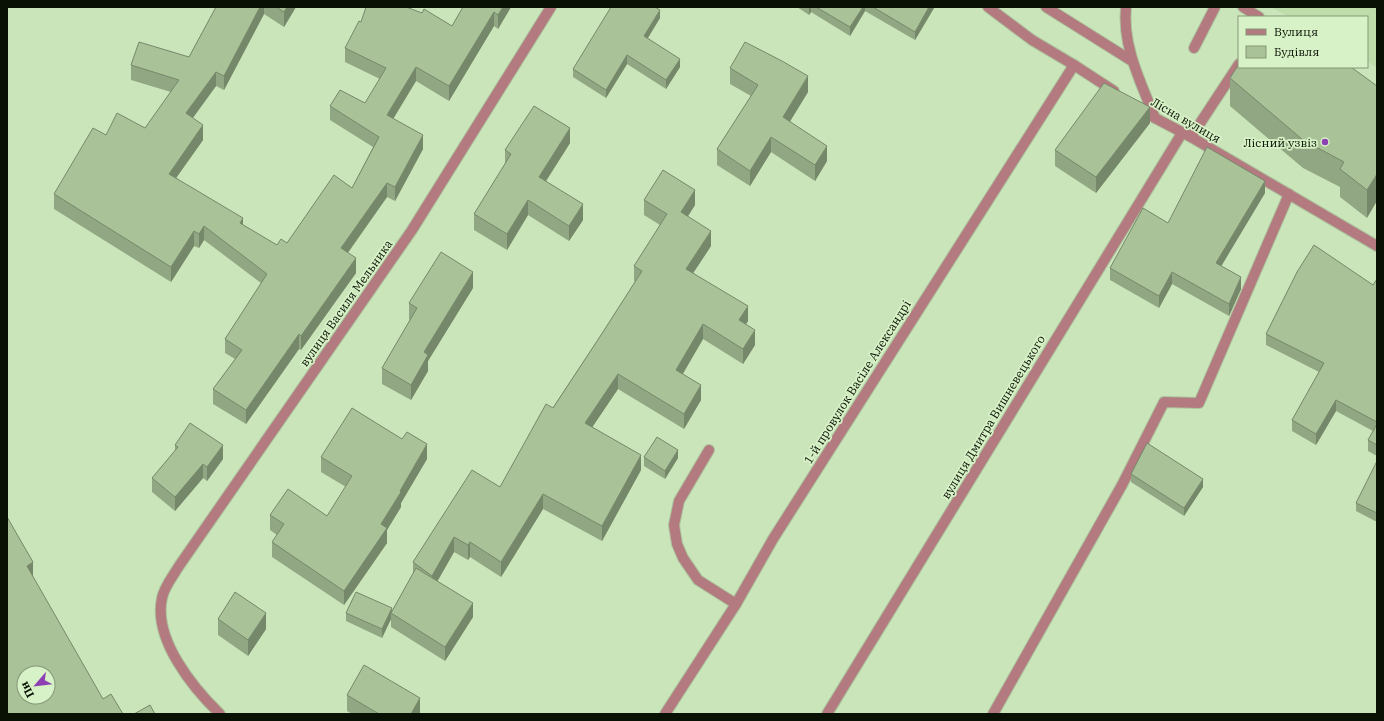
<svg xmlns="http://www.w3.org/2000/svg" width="1384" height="721" viewBox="0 0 1384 721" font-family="'IBM Plex Serif',serif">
	<rect width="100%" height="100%" fill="#cbe5ba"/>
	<polygon fill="#bfddab" points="1271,7 1377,7 1377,68 1367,61 1367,17 1289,17"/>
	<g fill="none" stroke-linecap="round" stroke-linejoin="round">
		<defs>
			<g id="service">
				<polyline points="1046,7 1132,61"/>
				<path d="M1126,7C1122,46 1141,83 1155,118"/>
				<polyline points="1243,7 1259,17"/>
				<polyline points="1194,48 1215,7"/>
				<polyline points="1191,137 1239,64"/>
				<polyline points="709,450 679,501 674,525 677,544 683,558 698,580 736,604"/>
				<polyline points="993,714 1122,485 1164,402 1199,403 1289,194"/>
			</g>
			<g id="minor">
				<polyline points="988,7 1032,40 1074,65 1114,91"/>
				<polyline points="1139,108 1155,118 1191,137 1377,246"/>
				<path d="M220,714C193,688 153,639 162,598C164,587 173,576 179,566L412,230L551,7"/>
				<polyline points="665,714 736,604 773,539 1074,65"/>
				<polyline points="827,714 1182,133"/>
			</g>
		</defs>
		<use href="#service" stroke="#acc39d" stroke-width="12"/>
		<use href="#minor" stroke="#acc39d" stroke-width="12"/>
		<use href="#service" stroke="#b37a7f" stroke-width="10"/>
		<use href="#minor" stroke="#b37a7f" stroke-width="10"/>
	</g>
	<g fill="#91a783">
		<polygon points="216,7 296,7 284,27 264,14 224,90 216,86 193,118 203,140 176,178 243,225 277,245 287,243 352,188 373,147 330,120 330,106 365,103 380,79 345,62 345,48 361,22 452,26 463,7 511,7 498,29 494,26 449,101 416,81 393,119 423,149 395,201 387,197 348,253 356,273 301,350 299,349 246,424 213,404 213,389 235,359 225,353 225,339 261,283 204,240 199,248 194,246 171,282 54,209 54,194 106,135 145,128 171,92 131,80 131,65 189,57"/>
		<polygon points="797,7 934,7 934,8 915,40 865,11 850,36 811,12 809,15"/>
		<polygon points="660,18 648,38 680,67 666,89 627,64 606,98 573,77 573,69"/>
		<polygon points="730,68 808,92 790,121 827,161 815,181 771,152 750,186 717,165 717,149 751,96 730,84"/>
		<polygon points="1230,78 1377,86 1367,218 1340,197 1340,187 1303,168 1230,106"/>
		<polygon points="1150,123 1096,193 1055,166 1055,150"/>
		<polygon points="570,143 546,181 583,220 569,241 528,215 507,250 474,230 474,214 505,164 505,150"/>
		<polygon points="1265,193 1221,266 1241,289 1229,316 1172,284 1159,308 1110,280 1110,268 1168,223"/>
		<polygon points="644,200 695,205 688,216 711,246 693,273 748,321 746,324 755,345 743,364 703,339 683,374 701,400 684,429 618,389 592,427 641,470 602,541 543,509 501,577 470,557 468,560 454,552 437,581 473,617 445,661 391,627 391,619 382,638 346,621 346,613 392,611 413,574 413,562 500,487 601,335 635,282 634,281 634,266 660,225 644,215"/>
		<polygon points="1377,279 1377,456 1368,451 1368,440 1373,431 1336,411 1316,445 1292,431 1292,420 1319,372 1266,345 1266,334 1373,285"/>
		<polygon points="473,288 428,361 428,371 411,400 382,384 382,368 410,320 409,319 409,303"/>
		<polygon points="175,445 223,459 207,481 203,478 175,511 152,492 152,478 175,451"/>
		<polygon points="321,457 427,459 401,503 401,507 387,530 387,543 344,605 272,557 272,542 277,535 270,530 270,515 327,516 346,487 321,472"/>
		<polygon points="644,457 678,458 665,479 644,466"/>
		<polygon points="1377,461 1377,522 1356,511 1356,503"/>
		<polygon points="1131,474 1203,487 1184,516 1131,482"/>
		<polygon points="218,619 266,629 248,656 218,635"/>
		<polygon points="347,695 420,698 420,714 352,714 347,711"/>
	</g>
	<g fill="#76886a">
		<polygon points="260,7 264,7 264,14 224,90 224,76"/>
		<polygon points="287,7 296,7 284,27 284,12"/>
		<polygon points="503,7 511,7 498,29 498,15"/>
		<polygon points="809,7 811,7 811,12 809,15"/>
		<polygon points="863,7 865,7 865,11 850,36 850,27"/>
		<polygon points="929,7 934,7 934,8 915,40 915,32"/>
		<polygon points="660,10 660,18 644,44 644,36"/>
		<polygon points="494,12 494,26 449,101 449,86"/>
		<polygon points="627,55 627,64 606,98 606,90"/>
		<polygon points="680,59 680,67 666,89 666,80"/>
		<polygon points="416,67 416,81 387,129 387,115"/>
		<polygon points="216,72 216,86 186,127 186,113"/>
		<polygon points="808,76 808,92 783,133 783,117"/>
		<polygon points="1150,107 1150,123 1096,193 1096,177"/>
		<polygon points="203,125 203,140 169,188 169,174"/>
		<polygon points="570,128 570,143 539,192 539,177"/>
		<polygon points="423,135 423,149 395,201 395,187"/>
		<polygon points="771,137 771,152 750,186 750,171"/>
		<polygon points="827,146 827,161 815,181 815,165"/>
		<polygon points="1377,174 1377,201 1367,218 1367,190"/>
		<polygon points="1265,181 1265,193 1216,275 1216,263"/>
		<polygon points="387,183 387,197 341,262 341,248"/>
		<polygon points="695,190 695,205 681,227 681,212"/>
		<polygon points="528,200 528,215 507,250 507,234"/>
		<polygon points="583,204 583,220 569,241 569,226"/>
		<polygon points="243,218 243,232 240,223"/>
		<polygon points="204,226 204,240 199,248 199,234"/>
		<polygon points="194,231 194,246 171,282 171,267"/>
		<polygon points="711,231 711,246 686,284 686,269"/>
		<polygon points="356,258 356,273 301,350 301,336"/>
		<polygon points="473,272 473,288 428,361 428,371 411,400 411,385 424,352"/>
		<polygon points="1172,272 1172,284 1159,308 1159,296"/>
		<polygon points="1241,277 1241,289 1229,316 1229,304"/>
		<polygon points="748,306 748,321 739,335 739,320"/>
		<polygon points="703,324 703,339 676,385 676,370"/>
		<polygon points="755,330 755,345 743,364 743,349"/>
		<polygon points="299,334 299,349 246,424 246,410"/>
		<polygon points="618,374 618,389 585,438 585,423"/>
		<polygon points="701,385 701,400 684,429 684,414"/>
		<polygon points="1336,400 1336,411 1316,445 1316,434"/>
		<polygon points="427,444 427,459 401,503 401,507 387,530 387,543 344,605 344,591 381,524"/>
		<polygon points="223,445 223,459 207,481 207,467"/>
		<polygon points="678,450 678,458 665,479 665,471"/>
		<polygon points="641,455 641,470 602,541 602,526"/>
		<polygon points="203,464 203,478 175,511 175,497"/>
		<polygon points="1203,479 1203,487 1184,516 1184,508"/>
		<polygon points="543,494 543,509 501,577 501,562"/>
		<polygon points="454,537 454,552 432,591 432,576"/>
		<polygon points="470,542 470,557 468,560 468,545"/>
		<polygon points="33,562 33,584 27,566"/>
		<polygon points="473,603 473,617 445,661 445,647"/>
		<polygon points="392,608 392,614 391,613 391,619 382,638 382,629"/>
		<polygon points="266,613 266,629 248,656 248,640"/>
		<polygon points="420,698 420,714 411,714"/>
	</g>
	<g fill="#a9c298" stroke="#76886a" fill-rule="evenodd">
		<polygon points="216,7 260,7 224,76 216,72 186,113 203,125 169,174 243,218 240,223 277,245 281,239 287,243 334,175 352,188 379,137 330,106 340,90 365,103 386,68 345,48 359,21 361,22 366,7 406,7 422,13 424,9 452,26 463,7 503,7 498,15 494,12 449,86 416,67 387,115 423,135 395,187 387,183 341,248 356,258 301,336 299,334 246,410 213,389 242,350 225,339 267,274 204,226 199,234 194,231 171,267 54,194 93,128 106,135 117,113 145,128 179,80 131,65 139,42 189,57"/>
		<polygon points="276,7 287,7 284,12"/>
		<polygon points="611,7 655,7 660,10 644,36 680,59 666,80 627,55 606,90 573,69"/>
		<polygon points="816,7 863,7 850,27"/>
		<polygon points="873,7 929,7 915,32"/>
		<polygon points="745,42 782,61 808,76 783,117 827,146 815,165 771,137 750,171 717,149 758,85 730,68"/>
		<polygon points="1239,64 1239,67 1351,67 1377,86 1377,174 1367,190 1340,169 1344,162 1303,140 1230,78"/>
		<polygon points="1104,83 1150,107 1096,177 1055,150"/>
		<polygon points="534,106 570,128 539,177 583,204 569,226 528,200 507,234 474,214 511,154 505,150"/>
		<polygon points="1207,147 1265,181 1216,263 1241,277 1229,304 1172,272 1159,296 1110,268 1143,208 1168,223"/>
		<polygon points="663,170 695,190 681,212 711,231 686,269 748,306 739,320 755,330 743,349 703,324 676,370 701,385 684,414 618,374 585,423 641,455 602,526 543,494 501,562 470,542 468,545 454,537 432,576 413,562 472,470 500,487 546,404 553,408 601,335 642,271 634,266 667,214 644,200"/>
		<polygon points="1314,245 1373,285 1377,279 1377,422 1336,400 1316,434 1292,420 1324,363 1266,334 1297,272"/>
		<polygon points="441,252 473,272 424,352 428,355 411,385 382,368 417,308 409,303"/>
		<polygon points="352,408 402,439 407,432 427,444 400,491 401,492 381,524 387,528 344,591 272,542 284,524 270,515 288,489 327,516 352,476 321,457"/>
		<polygon points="190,423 223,445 207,467 203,464 175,497 152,478 178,447 175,445"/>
		<polygon points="1377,424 1377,445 1368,440"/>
		<polygon points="657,437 678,450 665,471 644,457"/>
		<polygon points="1147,443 1203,479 1184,508 1131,474"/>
		<polygon points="1377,461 1377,513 1356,503"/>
		<path d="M7,517L33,562L27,566L103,699L111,694L123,714H7ZM24,673H48V697H24Z"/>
		<polygon points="416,568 473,603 445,647 391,613"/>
		<polygon points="235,592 266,613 248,640 218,619"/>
		<polygon points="356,592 392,608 382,629 346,613"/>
		<polygon points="364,665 420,698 411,714 379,714 347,695"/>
		<polygon points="150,705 155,714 134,714"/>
	</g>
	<circle fill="#8c40b1" stroke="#d8f2c7" stroke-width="1.5" cx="1325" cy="142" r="4"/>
	<g text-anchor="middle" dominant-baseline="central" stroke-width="3.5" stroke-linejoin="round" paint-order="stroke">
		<g font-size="12" fill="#091104" stroke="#d8f2c7">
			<text transform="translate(1186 120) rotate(30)">Лісна вулиця</text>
			<text transform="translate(346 303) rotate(-55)">вулиця Василя Мельника</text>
			<text transform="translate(857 382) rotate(-58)">1-й провулок Васіле Александрі</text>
			<text transform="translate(993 417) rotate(-59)">вулиця Дмитра Вишневецького</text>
		</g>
		<g font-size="12" fill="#091104" stroke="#d8f2c7" text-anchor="end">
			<text x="1317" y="142">Лісний узвіз</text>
		</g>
	</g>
	<rect width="1384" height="721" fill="none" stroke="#091104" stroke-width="16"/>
	<rect x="1238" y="16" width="130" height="52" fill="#d8f2c7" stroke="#859879"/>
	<rect x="1246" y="29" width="20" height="6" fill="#b37a7f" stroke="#859879"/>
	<text x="1274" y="36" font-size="12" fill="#091104">Вулиця</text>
	<rect x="1246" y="46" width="20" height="12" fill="#a9c298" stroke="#859879"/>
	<text x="1274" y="56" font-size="12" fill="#091104">Будівля</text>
	<g transform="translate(36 685) rotate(242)"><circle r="19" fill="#d8f2c7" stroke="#859879"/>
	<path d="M0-3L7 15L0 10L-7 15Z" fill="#8c40b1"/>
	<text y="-6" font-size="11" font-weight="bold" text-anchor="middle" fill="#091104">Пн</text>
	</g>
</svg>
